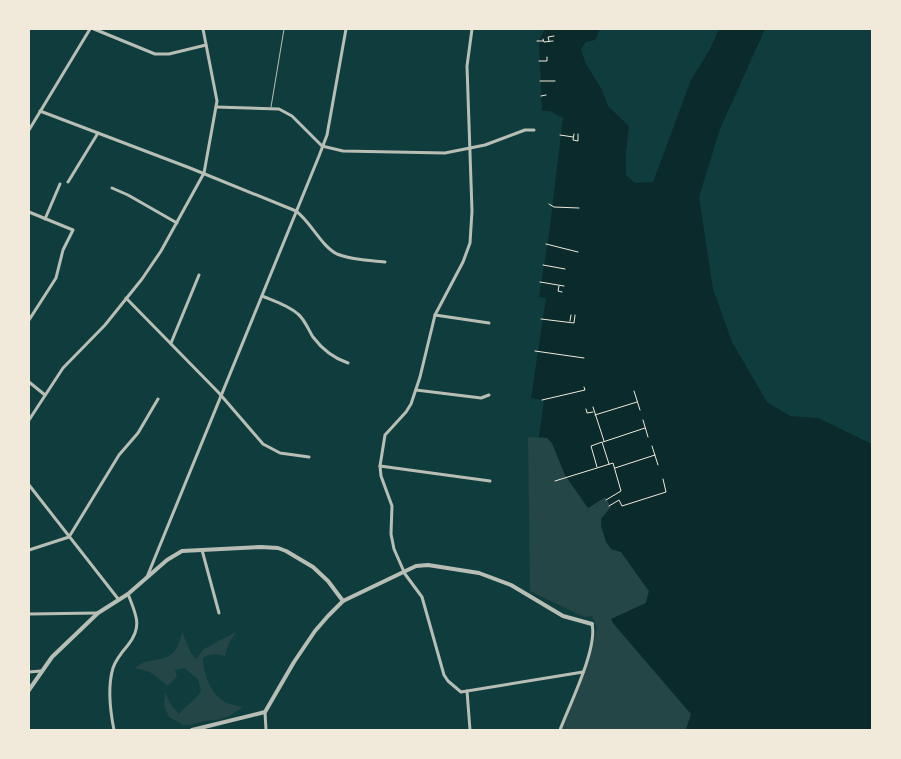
<svg xmlns="http://www.w3.org/2000/svg" width="901" height="759" viewBox="0 0 901 759" font-family="'Work Sans',sans-serif">
	<rect width="100%" height="100%" fill="#0f3d3e"/>
	<g fill="#244646">
		<polygon points="528,437 547,438 552,443 565,475 588,508 606,497 611,507 601,519 611,549 621,552 649,591 646,603 612,619 613,623 691,714 686,730 561,730 590,657 597,628 592,616 584,617 530,591"/>
		<path d="M182,632L191,653L196,659L204,649L236,632L228,645L225,656C217,654 210,653 203,658C203,674 211,696 227,703C232,705 238,706 243,707L229,716L217,720L204,721L190,725H183L169,717L164,706L165,692L171,705L179,714C187,704 195,701 201,691L198,679L184,668L175,670L177,676L168,686L150,672L135,668C154,652 175,670 182,632Z"/>
	</g>
	<polygon fill="#0a2a2b" points="545,29 600,29 595,40 586,42 581,49 585,62 602,90 608,106 629,126 626,152 626,175 635,183 653,182 691,80 709,51 719,29 765,29 720,129 699,197 713,289 732,342 767,402 790,416 818,418 872,444 872,730 686,730 691,714 613,623 611,619 646,603 649,591 621,552 611,549 606,542 601,526 601,519 611,507 605,497 588,508 565,475 552,443 547,438 539,437 544,400 531,398 546,298 539,297 549,234 563,118 550,111 542,111 539,40"/>
	<g fill="none" stroke-linecap="round" stroke-linejoin="round">
		<g stroke="#f1e9da" stroke-width="1">
			<polyline points="543,39 544,42 553,41"/>
			<polyline points="537,41 543,41"/>
			<polyline points="549,41 548,37 554,36"/>
			<polyline points="539,61 547,61 547,57"/>
			<polyline points="540,81 555,81"/>
			<polyline points="541,96 546,95"/>
			<polyline points="574,134 573,140 578,141 578,134"/>
			<polyline points="560,135 573,137"/>
			<polyline points="549,204 554,207 579,208"/>
			<polyline points="546,244 578,252"/>
			<polyline points="543,265 565,269"/>
			<polyline points="540,282 564,286"/>
			<polyline points="559,286 558,291 562,292"/>
			<polyline points="541,319 574,323 575,315"/>
			<polyline points="570,321 571,315"/>
			<polyline points="535,351 584,358"/>
			<polyline points="634,391 640,410"/>
			<polyline points="542,400 585,390 584,387"/>
			<polyline points="593,407 604,441"/>
			<polyline points="586,409 587,413 593,412"/>
			<polyline points="595,415 637,402"/>
			<polyline points="643,420 648,437"/>
			<polyline points="603,442 645,428"/>
			<polyline points="652,446 658,465"/>
			<polyline points="597,467 591,446 602,442 609,464"/>
			<polyline points="615,468 655,455"/>
			<polyline points="555,481 613,463 621,491 606,500"/>
			<polyline points="609,506 619,500 622,506 666,492 663,479"/>
		</g>
		<polyline stroke="#b8beb3" stroke-width="1" points="271,107 284,29"/>
		<g stroke="#b8beb3" stroke-width="3">
			<polyline points="94,29 155,54 169,54 206,45"/>
			<polyline points="472,29 467,66 472,211 470,243 463,262 435,315 420,377 411,404 406,412 385,435 380,466 381,476 392,506 391,534 394,549 405,574 422,597 444,675 448,681 461,692 583,672"/>
			<polyline points="216,107 279,109 292,116 322,146 343,151 445,153 485,145 525,130 534,130"/>
			<path d="M40,111L190,168L296,211C311,222 321,246 337,254C351,260 370,260 385,262"/>
			<polyline points="29,130 90,29"/>
			<polyline points="68,182 98,133"/>
			<polyline points="112,188 128,195 177,223"/>
			<polyline points="29,212 73,230 63,250 56,278 29,320"/>
			<polyline points="45,219 60,184"/>
			<path d="M262,296C274,301 288,305 298,314C305,320 308,329 313,337C322,349 333,358 348,363"/>
			<polyline points="126,298 219,393 263,444 280,453 309,457"/>
			<polyline points="435,315 489,323"/>
			<polyline points="171,343 199,275"/>
			<polyline points="29,382 45,395"/>
			<polyline points="416,390 481,398 489,395"/>
			<polyline points="29,420 63,368 105,325 142,279 161,251 204,173 217,101 203,29"/>
			<polyline points="380,466 490,481"/>
			<polyline points="29,485 119,600"/>
			<polyline points="29,550 69,537 119,455 138,433 158,399"/>
			<polyline points="202,550 219,613"/>
			<polyline points="147,577 319,156 327,135 346,29"/>
			<polyline points="29,614 98,613"/>
			<polyline points="29,672 41,671"/>
			<polyline points="467,691 470,730"/>
			<polyline points="265,712 266,730"/>
			<path d="M114,730C110,710 107,688 113,668C116,659 122,652 128,645C143,626 136,615 128,594"/>
			<path d="M560,730C569,706 598,648 592,624"/>
		</g>
		<g stroke="#b8beb3" stroke-width="4">
			<polyline points="29,690 52,657 98,613 128,594 167,560 182,551 261,547 278,548 286,551 313,567 328,581 343,601"/>
			<polyline points="192,730 265,712 294,662 315,631 328,616 343,601 416,566 428,565 479,573 511,585 563,616 592,624"/>
		</g>
	</g>
	<rect width="901" height="759" fill="none" stroke="#f1e9da" stroke-width="60"/>
</svg>
